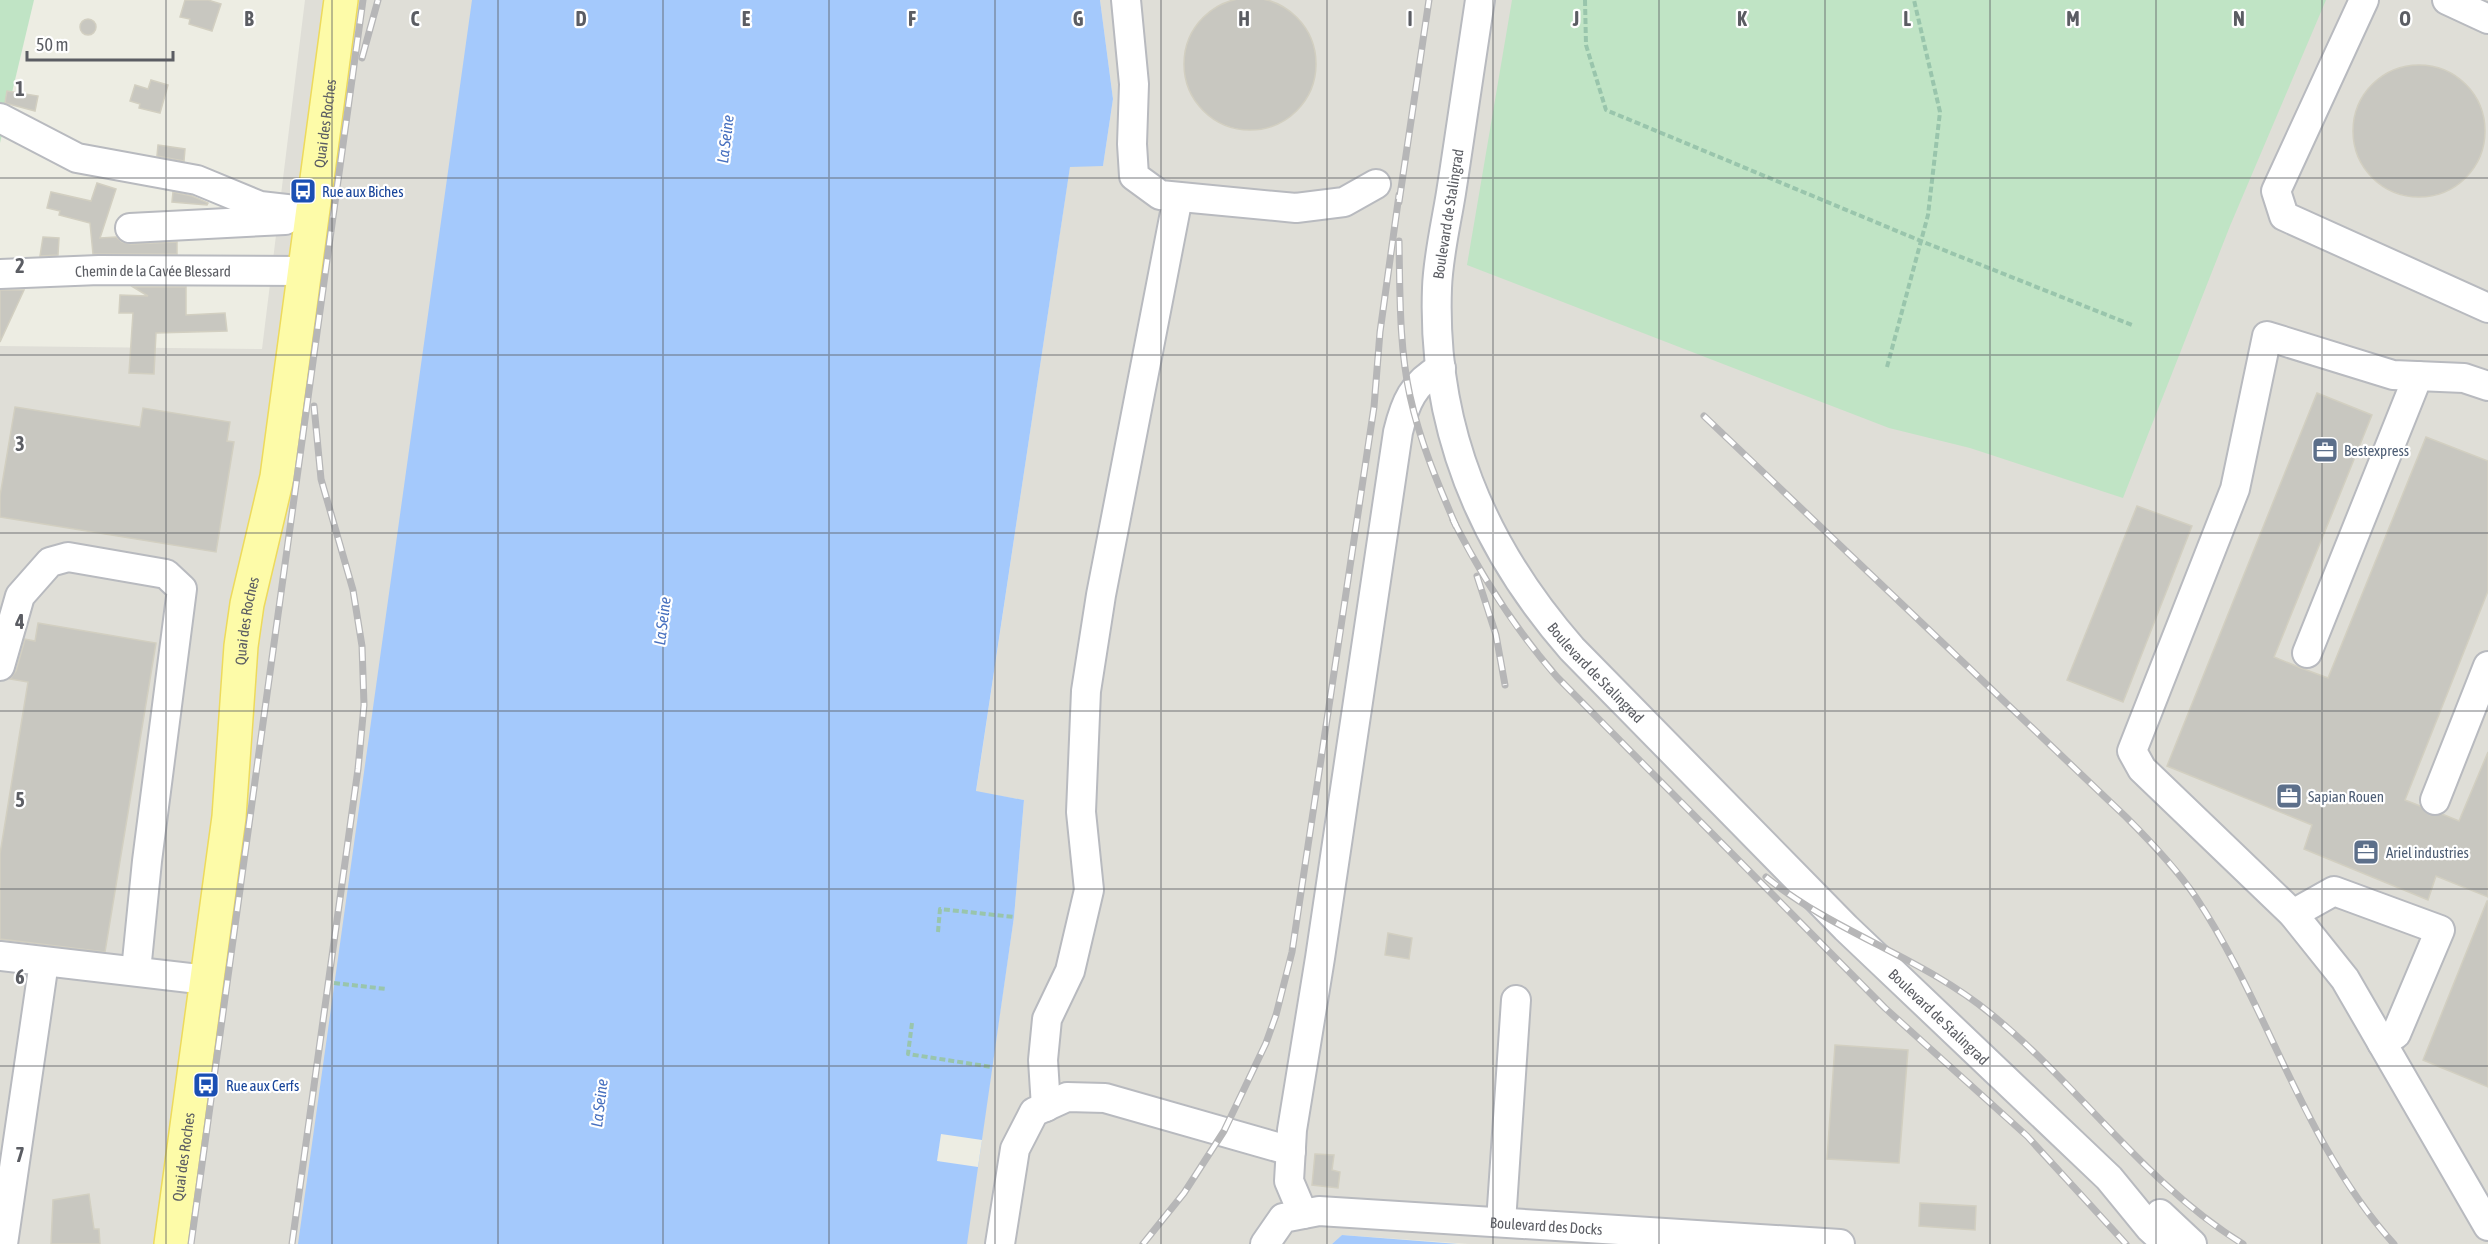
<svg xmlns="http://www.w3.org/2000/svg" width="2488" height="1244" viewBox="0 0 2488 1244" font-family="'Asap Condensed',sans-serif">
	<rect width="100%" height="100%" fill="#edede3"/>
	<g fill="#dfded7">
		<polygon points="305,0 563,0 372,1244 0,1244 0,346 262,349"/>
		<polygon points="1100,0 2488,0 2488,1244 1469,1244 1342,1235 1332,1244 966,1244 1014,917 1024,800 976,792 1070,166 1103,166 1113,99"/>
	</g>
	<g fill="#c0e4c5">
		<polygon points="0,0 34,0 0,143"/>
		<polygon points="1512,0 2326,0 2230,226 2123,498 1970,448 1889,428 1467,265"/>
	</g>
	<g fill="#a4c9fc">
		<polygon points="472,0 1100,0 1113,99 1103,166 1070,167 976,791 1024,800 1014,917 967,1244 298,1244"/>
		<polygon points="1342,1235 1458,1244 1332,1244"/>
	</g>
	<polygon fill="#edede3" points="941,1134 982,1140 978,1167 937,1161"/>
	<g fill="#c8c7c0" stroke="#d2cfc1" stroke-width="1.5">
		<circle cx="1250" cy="64" r="66"/>
		<polygon points="185,0 208,0 221,4 212,31 189,24 190,19 180,17"/>
		<circle cx="88" cy="27" r="8"/>
		<circle cx="2419" cy="131" r="66"/>
		<polygon points="151,80 168,85 160,113 139,108 140,104 130,101 135,85 148,89"/>
		<polygon points="7,91 38,96 35,111 5,103"/>
		<polygon points="158,145 185,149 184,161 157,156"/>
		<polygon points="97,183 116,189 100,238 116,237 122,242 131,244 177,242 177,254 93,254 90,223 59,215 60,211 47,208 51,192 91,201"/>
		<polygon points="173,192 192,196 208,203 207,205 172,202"/>
		<polygon points="43,237 59,238 58,255 40,256"/>
		<polygon points="133,287 186,287 186,315 225,313 227,331 156,333 154,374 129,373 133,313 119,313 120,295 148,296"/>
		<polygon points="0,290 24,290 0,342"/>
		<polygon points="2317,393 2372,415 2274,657 2301,668 2328,678 2426,437 2488,461 2488,591 2405,800 2420,806 2430,815 2442,814 2459,821 2488,752 2488,897 2436,876 2428,900 2304,849 2312,825 2167,766"/>
		<polygon points="15,407 140,427 143,408 230,422 227,441 234,442 216,552 0,517 0,496"/>
		<polygon points="2137,506 2192,526 2123,702 2067,680"/>
		<polygon points="38,623 156,643 105,952 0,939 0,854 28,682 10,679 16,671 25,639 35,641"/>
		<polygon points="2487,901 2488,901 2488,1087 2423,1060"/>
		<polygon points="1388,933 1412,938 1409,959 1385,955"/>
		<polygon points="1835,1045 1908,1050 1899,1163 1827,1159"/>
		<polygon points="1315,1154 1334,1155 1332,1170 1340,1172 1338,1188 1312,1185"/>
		<polygon points="89,1194 94,1229 99,1229 100,1244 51,1244 53,1200"/>
		<polygon points="1920,1203 1976,1206 1975,1230 1919,1226"/>
	</g>
	<g fill="none" stroke-linecap="round" stroke-linejoin="round">
		<defs>
			<g id="minor">
				<polyline points="1126,0 1134,84 1132,144 1134,176 1160,195 1296,208 1344,202 1376,184"/>
				<path id="s1" d="M1480,0C1470,65 1461,129 1451,193C1446,224 1438,257 1437,288C1432,427 1481,545 1572,649L1846,928L2109,1178L2150,1228L2167,1244"/>
				<polyline points="2364,0 2276,191 2284,216 2488,308"/>
				<polyline points="2447,0 2488,19"/>
				<polyline points="0,118 77,158 197,180 260,206 313,212"/>
				<polyline points="130,228 285,220"/>
				<path id="s2" d="M0,274L99,270L305,271"/>
				<polyline points="2488,386 2464,378 2393,375 2267,336 2235,489 2132,751 2142,769 2293,914 2345,979 2488,1226"/>
				<polyline points="2307,653 2418,376"/>
				<polyline points="0,666 20,596 50,562 68,557 166,574 182,589 147,861 136,971"/>
				<polyline points="2435,800 2488,666"/>
				<polyline points="2293,914 2334,891 2440,930 2396,1034 2382,1043"/>
				<polyline points="0,956 207,980"/>
				<polyline points="1046,1107 1043,1060 1047,1019 1070,971 1089,890 1081,812 1086,691 1101,595 1178,197"/>
				<path d="M1303,1214L1289,1181L1292,1130L1320,958L1398,432C1405,403 1413,383 1441,368"/>
				<polyline points="2160,1214 2192,1244"/>
				<polyline points="1501,1222 1516,1000"/>
				<polyline points="3,1244 44,962"/>
				<polyline points="1000,1244 1015,1149 1034,1112 1067,1097 1105,1098 1291,1151"/>
				<path id="s3" d="M1265,1244L1283,1218L1319,1211L1840,1244"/>
			</g>
			<g id="major">
				<path id="s4" d="M171,1244L229,817L241,646L247,604L277,477L341,0"/>
			</g>
		</defs>
		<use href="#minor" stroke="#b8babf" stroke-width="32"/>
		<use href="#major" stroke="#edda5c" stroke-width="36"/>
		<g stroke="#99c5ac" stroke-width="4" stroke-dasharray="6 3" stroke-linecap="butt">
			<polyline points="1585,0 1586,45 1606,110 1921,241 2132,325"/>
			<polyline points="1887,367 1928,215 1940,112 1914,0"/>
			<polyline points="938,932 940,909 1014,917"/>
			<polyline points="334,983 386,989"/>
			<polyline points="912,1023 908,1054 992,1067"/>
		</g>
		<use href="#minor" stroke="#fff" stroke-width="28"/>
		<use href="#major" stroke="#fdfba8" stroke-width="33"/>
		<defs>
			<g id="rail">
				<polyline points="362,58 378,0"/>
				<polyline points="1399,202 1429,0"/>
				<path d="M1399,241C1400,292 1399,346 1410,396C1420,442 1438,484 1456,526"/>
				<path d="M1704,416L2126,817C2151,842 2175,867 2195,896C2269,1007 2303,1144 2394,1244"/>
				<path d="M1453,520C1482,577 1515,629 1557,677L1885,1008L2027,1136L2126,1244"/>
				<polyline points="1477,576 1496,635 1505,685"/>
				<path d="M1766,877C1835,933 1922,957 1991,1014C2079,1085 2145,1184 2243,1244"/>
				<polyline points="191,1244 363,0"/>
				<polyline points="292,1244 358,769 364,705 362,646 353,590 321,479 314,406"/>
				<polyline points="1143,1244 1184,1193 1224,1131 1266,1043 1276,1015 1292,952 1374,407 1380,332 1399,195"/>
			</g>
		</defs>
		<use href="#rail" stroke="#b6b6b7" stroke-width="7"/>
		<use href="#rail" stroke="#fff" stroke-width="4.5" stroke-dasharray="14" stroke-linecap="butt"/>
	</g>
	<path fill="none" stroke="#5b5d63" stroke-width="1.5" stroke-opacity="0.55" d="M166,0V1244M332,0V1244M498,0V1244M663,0V1244M829,0V1244M995,0V1244M1161,0V1244M1327,0V1244M1493,0V1244M1659,0V1244M1825,0V1244M1990,0V1244M2156,0V1244M2322,0V1244M0,178H2488M0,355H2488M0,533H2488M0,711H2488M0,889H2488M0,1066H2488"/>
	<defs>
		<symbol id="bus-square" viewBox="-11 -11 22 22"><rect x="-9" y="-9" width="18" height="18" rx="4" fill="#1a4fb4" stroke="#fff"/><path d="M-5-6H5V4H4V6H2V4H-2V6H-4V4H-5ZM-3.5-4V0h7V-4ZM-3.5 1.2v1.5H-2V1.2ZM2 1.2v1.5H3.5V1.2Z" fill="#fff"/></symbol>
		<symbol id="office-square" viewBox="-11 -11 22 22"><rect x="-9" y="-9" width="18" height="18" rx="4" fill="#5c6f8a" stroke="#fff"/><path d="M-6-3h4V-5.5h4V-3h4V5H-6ZM-1-4.5V-3h2v-1.5ZM-6 0V1H6V0Z" fill="#fff"/></symbol>
	</defs>
	<g fill-rule="evenodd">
		<use href="#bus-square" x="288" y="176" width="30" height="30"/>
		<use href="#office-square" x="2310" y="435" width="30" height="30"/>
		<use href="#office-square" x="2274" y="781" width="30" height="30"/>
		<use href="#office-square" x="2351" y="837" width="30" height="30"/>
		<use href="#bus-square" x="191" y="1070" width="30" height="30"/>
	</g>
	<g text-anchor="middle" dominant-baseline="central" stroke-width="4.5" stroke-linejoin="round" paint-order="stroke">
		<g font-size="15" fill="#5b5d63" stroke="#fff">
			<text stroke="none"><textPath href="#s4" startOffset="1132">Quai des Roches</textPath></text>
			<text transform="translate(1448 214) rotate(-81)">Boulevard de Stalingrad</text>
			<text stroke="none"><textPath href="#s2" startOffset="153">Chemin de la Cavée Blessard</textPath></text>
			<text stroke="none"><textPath href="#s4" startOffset="628">Quai des Roches</textPath></text>
			<text stroke="none"><textPath href="#s1" startOffset="720">Boulevard de Stalingrad</textPath></text>
			<text stroke="none"><textPath href="#s1" startOffset="1206">Boulevard de Stalingrad</textPath></text>
			<text stroke="none"><textPath href="#s4" startOffset="88">Quai des Roches</textPath></text>
			<text stroke="none"><textPath href="#s3" startOffset="296">Boulevard des Docks</textPath></text>
		</g>
		<g font-size="15" fill="#164399" stroke="#fff" text-anchor="start">
			<text x="322" y="191">Rue aux Biches</text>
			<text x="226" y="1085">Rue aux Cerfs</text>
		</g>
		<g font-size="15" fill="#4e5e75" stroke="#fff" text-anchor="start">
			<text x="2344" y="450">Bestexpress</text>
			<text x="2308" y="796">Sapian Rouen</text>
			<text x="2386" y="852">Ariel industries</text>
		</g>
		<g font-size="16" font-style="italic" fill="#4770bf" stroke="#fff">
			<text transform="translate(725 139) rotate(-83)">La Seine</text>
			<text transform="translate(662 621) rotate(-83)">La Seine</text>
			<text transform="translate(599 1103) rotate(-83)">La Seine</text>
		</g>
	</g>
	<g font-size="20" text-anchor="middle" font-weight="bold" fill="#5b5d63" stroke="#fff" stroke-width="4.5" stroke-linejoin="round" paint-order="stroke">
		<text x="249" y="26">B</text>
		<text x="415" y="26">C</text>
		<text x="581" y="26">D</text>
		<text x="746" y="26">E</text>
		<text x="912" y="26">F</text>
		<text x="1078" y="26">G</text>
		<text x="1244" y="26">H</text>
		<text x="1410" y="26">I</text>
		<text x="1576" y="26">J</text>
		<text x="1742" y="26">K</text>
		<text x="1907" y="26">L</text>
		<text x="2073" y="26">M</text>
		<text x="2239" y="26">N</text>
		<text x="2405" y="26">O</text>
		<text x="20" y="96">1</text>
		<text x="20" y="273">2</text>
		<text x="20" y="451">3</text>
		<text x="20" y="629">4</text>
		<text x="20" y="807">5</text>
		<text x="20" y="984">6</text>
		<text x="20" y="1162">7</text>
	</g>
	<path d="M27 51v9h146v-9" fill="none" stroke="#5b5d63" stroke-width="3"/>
	<text x="36" y="51" font-size="18" fill="#5b5d63" stroke="#ffffff" stroke-width="4.5" paint-order="stroke">50 m</text>
</svg>
